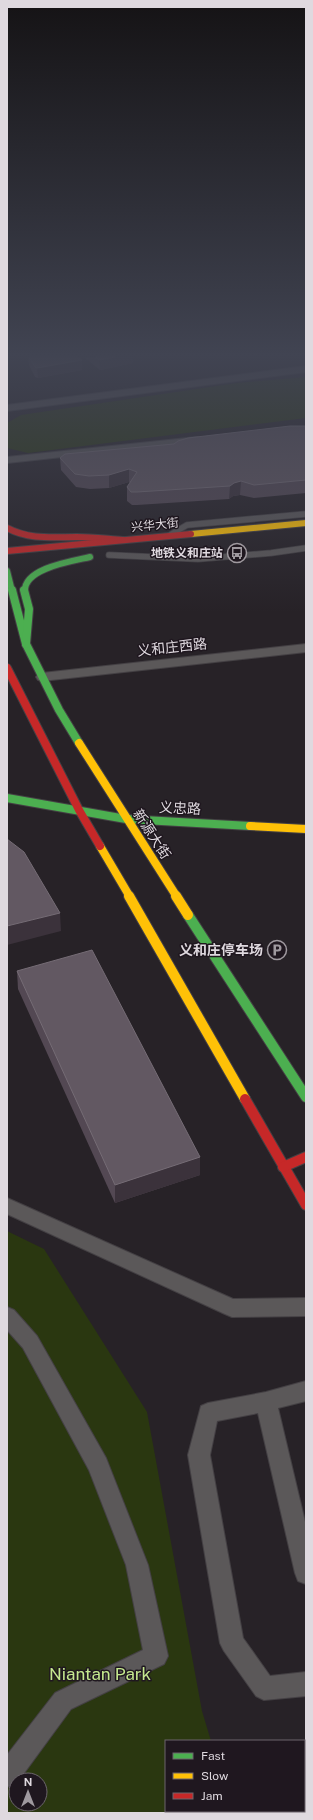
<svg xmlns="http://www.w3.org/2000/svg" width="313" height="1820" viewBox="0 0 313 1820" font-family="'Public Sans','Noto Sans SC',sans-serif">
	<rect width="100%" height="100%" fill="#272227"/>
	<g fill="#2a3710" fill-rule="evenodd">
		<polygon points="306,377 306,418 28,453 7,448 7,423 21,415 237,383"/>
		<path d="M7,1231L44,1249L147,1412L202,1711L211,1741H166V1811H231V1813H7ZM16,1780H40V1804H16Z"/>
	</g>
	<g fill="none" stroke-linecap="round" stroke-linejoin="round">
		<defs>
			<g id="lane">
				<polyline points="170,535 187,525 306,514"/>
				<polyline points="109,555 198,559 271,553 306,548"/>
			</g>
			<g id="street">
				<polygon points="306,366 306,372 7,411 7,405"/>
				<polygon points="197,437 200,438 202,440 200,442 7,463 7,457"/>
				<polygon points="306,644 306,652 42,681 38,680 36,677 38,674 42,673"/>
				<polygon points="7,1198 233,1299 306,1298 306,1316 232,1317 225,1314 7,1214"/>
				<polygon points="7,1307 14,1310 37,1336 106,1458 148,1565 168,1656 164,1664 71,1709 19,1780 16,1780 16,1784 7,1787 7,1755 55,1693 143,1650 126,1565 89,1470 23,1348 7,1330"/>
				<polygon points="306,1381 306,1401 278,1408 306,1526 306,1584 298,1581 295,1573 258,1413 217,1421 210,1455 243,1638 270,1676 306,1672 306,1696 264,1700 256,1696 224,1651 220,1643 188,1455 201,1406 208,1403 266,1392"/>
			</g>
			<g id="fast-far2">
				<polyline points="7,571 12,591"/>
				<path d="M25,591C24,568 73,561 90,557"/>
			</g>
			<g id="fast-far1">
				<polyline points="12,590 26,644 59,710 79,743"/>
				<polyline points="24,590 29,609 26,644"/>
				<polyline points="7,798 126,819 250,826"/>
			</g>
			<polyline id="fast" points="188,915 306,1097"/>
			<polyline id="slow-far2" points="191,534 306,523"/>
			<g id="slow-far1">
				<polyline points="79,743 177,897"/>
				<polyline points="250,826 306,829"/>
				<polyline points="100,846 130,897"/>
			</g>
			<g id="slow">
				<polyline points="129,896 245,1099"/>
				<polyline points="176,896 188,915"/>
			</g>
			<g id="jam-far2">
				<path d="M7,528C30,540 52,537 77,537C92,537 108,539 123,540"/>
				<polyline points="7,551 191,534"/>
			</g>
			<polyline id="jam-far1" points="7,668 79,810 100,846"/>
			<g id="jam">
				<polyline points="245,1099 306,1205"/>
				<polyline points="283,1167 306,1157"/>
			</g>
		</defs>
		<use href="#lane" stroke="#444044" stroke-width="7"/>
		<use href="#street" stroke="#444044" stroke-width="2"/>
		<use href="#fast-far2" stroke="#444044" stroke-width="8"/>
		<use href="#fast-far1" stroke="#444044" stroke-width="10"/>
		<use href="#fast" stroke="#444044" stroke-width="12"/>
		<use href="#slow-far2" stroke="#444044" stroke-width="8"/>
		<use href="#slow-far1" stroke="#444044" stroke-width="10"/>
		<use href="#slow" stroke="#444044" stroke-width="12"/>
		<use href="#jam-far2" stroke="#444044" stroke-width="8"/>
		<use href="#jam-far1" stroke="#444044" stroke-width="10"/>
		<use href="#jam" stroke="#444044" stroke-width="12"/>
		<use href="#lane" stroke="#5b5859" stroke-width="5.5"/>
		<use href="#street" fill="#5b5859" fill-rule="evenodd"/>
		<use href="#fast-far2" stroke="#4caf50" stroke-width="6"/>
		<use href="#fast-far1" stroke="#4caf50" stroke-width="8"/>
		<use href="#fast" stroke="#4caf50" stroke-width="10"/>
		<use href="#slow-far2" stroke="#ffc107" stroke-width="6"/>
		<use href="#slow-far1" stroke="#ffc107" stroke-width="8"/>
		<use href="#slow" stroke="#ffc107" stroke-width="10"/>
		<use href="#jam-far2" stroke="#c62828" stroke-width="6"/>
		<use href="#jam-far1" stroke="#c62828" stroke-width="8"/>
		<use href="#jam" stroke="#c62828" stroke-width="10"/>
	</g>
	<g fill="#534853">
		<polygon points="28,357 78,357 82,370 38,378 35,377 29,365"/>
		<polygon points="84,357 133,357 133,363 100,370"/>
		<polygon points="306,426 306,493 254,498 240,495 233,496 229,499 137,505 132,505 127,501 127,487 130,483 129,482 109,488 90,489 76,487 61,470 60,458 174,444"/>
		<polygon points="17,971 200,1157 200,1175 115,1203 18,989"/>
	</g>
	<g fill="#3b323b">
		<polygon points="115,357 133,357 133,363 100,370 99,360"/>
		<polygon points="82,360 82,370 38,378 37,368"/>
		<polygon points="129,469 129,482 109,488 109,475"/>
		<polygon points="241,481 240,495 233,496 229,499 230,486 234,483"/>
		<polygon points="60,913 61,931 7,945 7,926"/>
		<polygon points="200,1157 200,1175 115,1203 115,1185"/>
	</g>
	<g fill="#625862" stroke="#756c75">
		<polygon points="29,357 78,357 82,360 37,368 35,367"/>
		<polygon points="96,357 115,357 99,360"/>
		<polygon points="290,426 306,426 306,480 254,485 241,481 234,483 230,486 137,492 131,492 127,487 137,472 129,469 109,475 89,476 75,474 60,458 65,454 174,444 178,441 188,438"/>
		<polygon points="7,839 24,852 60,913 7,926"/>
		<polygon points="92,950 200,1157 115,1185 17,971"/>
	</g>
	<linearGradient id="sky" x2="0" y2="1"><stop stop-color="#151315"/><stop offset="0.58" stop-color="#414452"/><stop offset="1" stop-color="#414452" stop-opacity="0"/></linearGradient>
	<rect width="313" height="612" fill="url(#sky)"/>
	<defs>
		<symbol id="bus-ring" viewBox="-11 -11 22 22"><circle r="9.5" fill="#1f171f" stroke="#9f999f" stroke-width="1.5"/><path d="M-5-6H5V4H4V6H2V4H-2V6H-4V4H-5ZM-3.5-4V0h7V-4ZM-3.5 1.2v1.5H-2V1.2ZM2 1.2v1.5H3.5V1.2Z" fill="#9f999f"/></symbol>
		<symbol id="parking-ring" viewBox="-11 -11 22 22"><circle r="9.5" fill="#1f171f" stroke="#9f999f" stroke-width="1.5"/><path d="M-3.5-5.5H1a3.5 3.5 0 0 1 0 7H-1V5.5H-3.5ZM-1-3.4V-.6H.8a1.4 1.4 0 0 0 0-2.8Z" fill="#9f999f"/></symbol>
	</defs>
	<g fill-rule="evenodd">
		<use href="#bus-ring" x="226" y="542" width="22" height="22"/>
		<use href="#parking-ring" x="266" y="939" width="22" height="22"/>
	</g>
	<g text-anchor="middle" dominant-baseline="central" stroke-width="3" stroke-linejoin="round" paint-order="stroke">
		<g font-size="12" fill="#dfd9df" stroke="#1f171f">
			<text transform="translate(155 525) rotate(-6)">兴华大街</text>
		</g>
		<g font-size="12" font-weight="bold" fill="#dfd9df" stroke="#1f171f" text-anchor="end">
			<text x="223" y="553">地铁义和庄站</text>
		</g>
		<g font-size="14" fill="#dfd9df" stroke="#1f171f">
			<text transform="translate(172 647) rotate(-6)">义和庄西路</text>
			<text transform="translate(180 808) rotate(3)">义忠路</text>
			<text transform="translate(152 834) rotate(57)">新源大街</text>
		</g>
		<g font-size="14" font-weight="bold" fill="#dfd9df" stroke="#1f171f" text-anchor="end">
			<text x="263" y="950">义和庄停车场</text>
		</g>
		<g font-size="17" fill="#c5e98f" stroke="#1f171f">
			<text x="100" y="1674">Niantan Park</text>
		</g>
	</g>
	<rect width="313" height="1820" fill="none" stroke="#dfd9df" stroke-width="16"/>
	<rect x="165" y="1740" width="140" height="72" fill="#1f171f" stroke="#6c656c"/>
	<rect x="173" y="1753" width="20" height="6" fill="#4caf50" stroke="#6c656c"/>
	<text x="201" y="1760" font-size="12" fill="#dfd9df">Fast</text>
	<rect x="173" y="1773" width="20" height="6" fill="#ffc107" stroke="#6c656c"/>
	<text x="201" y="1780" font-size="12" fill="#dfd9df">Slow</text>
	<rect x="173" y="1793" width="20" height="6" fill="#c62828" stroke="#6c656c"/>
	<text x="201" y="1800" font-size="12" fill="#dfd9df">Jam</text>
	<g transform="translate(28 1792)"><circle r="19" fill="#1f171f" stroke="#6c656c"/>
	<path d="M0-3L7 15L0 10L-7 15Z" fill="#9f999f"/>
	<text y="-6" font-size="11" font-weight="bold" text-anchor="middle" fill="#dfd9df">N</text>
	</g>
</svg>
